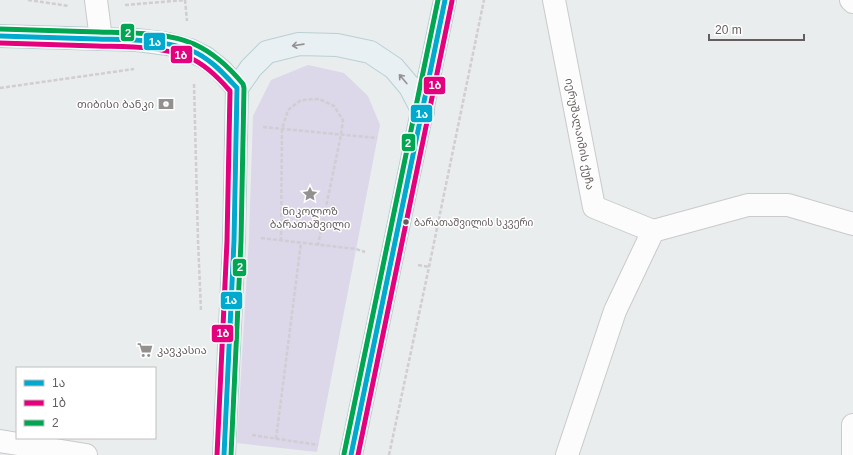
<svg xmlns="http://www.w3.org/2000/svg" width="853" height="455" viewBox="0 0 853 455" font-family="Arial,'Noto Sans Georgian',sans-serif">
	<rect width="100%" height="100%" fill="#e9eded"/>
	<polygon fill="#dcd7e9" points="308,65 344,73 368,96 380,125 317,452 237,443 249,237 253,116 271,80"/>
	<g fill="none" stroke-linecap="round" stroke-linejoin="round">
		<defs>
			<g id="minor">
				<polyline points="96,0 101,39"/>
				<polyline points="554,0 594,207 653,231 615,311 567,455"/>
				<polyline points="851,0 853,2"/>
				<polyline points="653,231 748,205 788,205 853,224"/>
				<polyline points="0,441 86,455"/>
				<polyline points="853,455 853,425"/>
			</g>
			<g id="major">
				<polyline points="0,36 137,40 168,44 190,50 206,58 221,70 237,88"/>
				<polyline points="224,455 234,241 237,88 251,68 267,52 299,44 337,45 370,52 394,68 410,87 423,112"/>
				<polyline points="351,455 445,0"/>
			</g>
		</defs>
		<use href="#minor" stroke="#cacaca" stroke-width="24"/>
		<use href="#major" stroke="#b9d0d3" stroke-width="24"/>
		<g stroke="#d1cdd2" stroke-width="2.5" stroke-dasharray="4 2" stroke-linecap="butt">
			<polyline points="28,0 69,6"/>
			<polyline points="185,0 187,21"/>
			<polyline points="125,5 185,0"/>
			<polyline points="194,84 198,240 201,311"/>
			<polyline points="0,88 134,69"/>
			<polyline points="263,127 377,138"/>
			<polyline points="261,238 356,249 365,252"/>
			<polyline points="281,241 282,129 288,110 301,100 319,99 334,106 343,120 341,135 318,245"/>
			<polyline points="418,265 429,267"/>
			<polyline points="252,435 318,445"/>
			<polyline points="276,439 301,243"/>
			<polyline points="389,455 429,267 484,0"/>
		</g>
		<use href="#minor" stroke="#fcfcfc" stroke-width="22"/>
		<use href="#major" stroke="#e9f0f3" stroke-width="22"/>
		<defs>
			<g id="bus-1">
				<path d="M0,36C32,37 65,38 97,39C128,40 161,39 190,50C210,58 223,73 237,88L234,241L224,455"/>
				<polyline points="351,455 445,0"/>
			</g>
			<g id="bus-2">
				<path d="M0,43C32,44 65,45 97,46C127,47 160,46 188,57C205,64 218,77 230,91L227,241L217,455"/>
				<polyline points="358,455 452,1"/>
			</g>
			<g id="bus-3">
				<path d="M0,29C33,30 65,31 98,32C128,33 166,32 194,44C214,53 229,67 243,84L244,88L241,241L231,455"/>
				<polyline points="344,454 438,0"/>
			</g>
		</defs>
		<use href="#bus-1" stroke="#fff" stroke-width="8"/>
		<use href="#bus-2" stroke="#fff" stroke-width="8"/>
		<use href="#bus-3" stroke="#fff" stroke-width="8"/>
		<use href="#bus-1" stroke="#00a9ce" stroke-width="5"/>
		<use href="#bus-2" stroke="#e5007d" stroke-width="5"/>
		<use href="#bus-3" stroke="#00a651" stroke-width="5"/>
	</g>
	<defs><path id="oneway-shaft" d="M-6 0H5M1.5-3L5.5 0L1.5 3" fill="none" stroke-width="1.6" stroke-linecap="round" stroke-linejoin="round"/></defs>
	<g stroke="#949192">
		<use href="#oneway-shaft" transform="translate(298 45) rotate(172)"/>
		<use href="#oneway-shaft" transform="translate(403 79) rotate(-130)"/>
	</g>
	<defs>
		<symbol id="bank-bare" viewBox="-9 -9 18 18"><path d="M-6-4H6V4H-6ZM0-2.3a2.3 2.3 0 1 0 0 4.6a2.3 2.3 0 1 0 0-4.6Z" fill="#949090" stroke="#fff" stroke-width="2.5" paint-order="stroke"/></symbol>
		<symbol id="sight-bare" viewBox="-9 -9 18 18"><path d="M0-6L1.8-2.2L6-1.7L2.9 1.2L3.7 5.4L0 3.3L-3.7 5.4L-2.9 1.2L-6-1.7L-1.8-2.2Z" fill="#949090" stroke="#fff" stroke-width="2.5" paint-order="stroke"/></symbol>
		<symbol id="supermarket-bare" viewBox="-9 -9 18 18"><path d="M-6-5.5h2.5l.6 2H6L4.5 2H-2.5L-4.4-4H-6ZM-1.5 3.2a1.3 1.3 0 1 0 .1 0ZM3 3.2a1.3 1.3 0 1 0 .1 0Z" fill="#949090" stroke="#fff" stroke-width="2.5" paint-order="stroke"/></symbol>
	</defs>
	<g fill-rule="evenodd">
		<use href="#bank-bare" x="155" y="93" width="22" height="22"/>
		<use href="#sight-bare" x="299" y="183" width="22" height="22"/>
		<use href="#supermarket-bare" x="134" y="339" width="22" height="22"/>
	</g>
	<circle fill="#665e5e" stroke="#fff" stroke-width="1.5" cx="406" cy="222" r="3.5"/>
	<g text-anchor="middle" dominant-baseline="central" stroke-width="3" stroke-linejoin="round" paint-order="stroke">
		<g font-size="10" fill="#665e5e" stroke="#fff" text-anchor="start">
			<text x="414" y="222">ბარათაშვილის სკვერი</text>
		</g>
		<g font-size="11" fill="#665e5e" stroke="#fff" text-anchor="end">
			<text x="154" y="104">თიბისი ბანკი</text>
			<text x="310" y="211" text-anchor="middle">ნიკოლოზ<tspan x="310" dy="13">ბარათაშვილი</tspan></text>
			<text x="157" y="350" text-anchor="start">კავკასია</text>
		</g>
		<g font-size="11" fill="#665e5e" stroke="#fff">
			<text transform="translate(580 134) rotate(79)">იერუშალაიმის ქუჩა</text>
		</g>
	</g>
	<g stroke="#fff" stroke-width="1.5">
		<rect x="120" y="23" width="15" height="19" rx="4" fill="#00a651"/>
		<rect x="143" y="32" width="23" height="19" rx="4" fill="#00a9ce"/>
		<rect x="170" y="45" width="23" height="19" rx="4" fill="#e5007d"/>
		<rect x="423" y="76" width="23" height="19" rx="4" fill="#e5007d"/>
		<rect x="410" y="104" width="23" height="19" rx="4" fill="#00a9ce"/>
		<rect x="401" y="133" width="15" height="19" rx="4" fill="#00a651"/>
		<rect x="232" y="258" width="15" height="19" rx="4" fill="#00a651"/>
		<rect x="220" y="291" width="23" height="19" rx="4" fill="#00a9ce"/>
		<rect x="211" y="324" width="23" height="19" rx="4" fill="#e5007d"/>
	</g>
	<g font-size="11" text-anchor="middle" font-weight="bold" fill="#fff">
		<text x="128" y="37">2</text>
		<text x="155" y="46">1ა</text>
		<text x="181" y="59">1ბ</text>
		<text x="435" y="89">1ბ</text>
		<text x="422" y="118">1ა</text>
		<text x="408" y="147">2</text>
		<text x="240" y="271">2</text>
		<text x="231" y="304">1ა</text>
		<text x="223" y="337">1ბ</text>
	</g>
	<rect x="16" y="367" width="140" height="72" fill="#ffffff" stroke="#c2bfbf"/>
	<rect x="24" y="380" width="20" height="6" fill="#00a9ce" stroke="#c2bfbf"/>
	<text x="52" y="387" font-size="12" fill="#665e5e">1ა</text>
	<rect x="24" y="400" width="20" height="6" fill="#e5007d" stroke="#c2bfbf"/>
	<text x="52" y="407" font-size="12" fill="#665e5e">1ბ</text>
	<rect x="24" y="420" width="20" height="6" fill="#00a651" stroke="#c2bfbf"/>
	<text x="52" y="427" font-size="12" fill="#665e5e">2</text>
	<path d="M709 34v6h95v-6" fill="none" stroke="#665e5e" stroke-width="2"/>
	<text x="715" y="34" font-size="12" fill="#665e5e" stroke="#ffffff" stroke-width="3" paint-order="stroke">20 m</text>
</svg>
